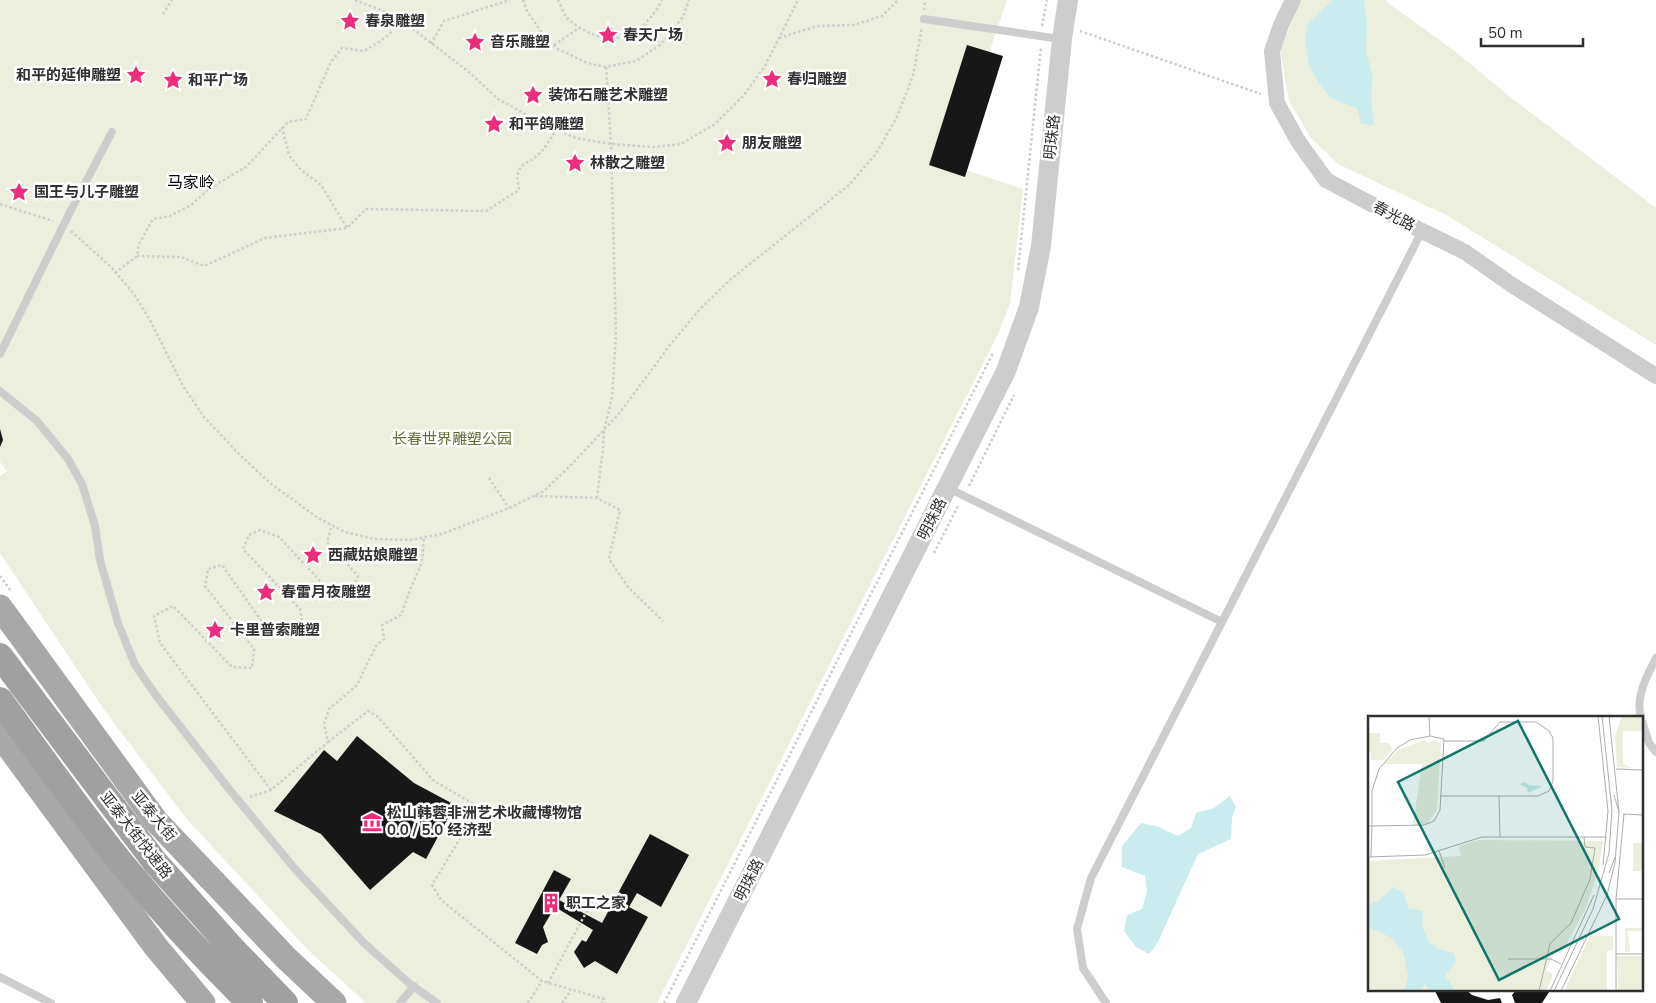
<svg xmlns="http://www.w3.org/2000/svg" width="1656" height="1003" viewBox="0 0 1656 1003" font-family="'Nunito Sans','Noto Sans SC',sans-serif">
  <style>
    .green { fill: #eceede }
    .water { fill: #caecee }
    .building { fill: #171717 }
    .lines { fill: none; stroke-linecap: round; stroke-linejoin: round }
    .path { stroke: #cdcdcd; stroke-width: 2.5; stroke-dasharray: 2.5 2.5; stroke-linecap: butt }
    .service { stroke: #cdcdcd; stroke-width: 8 }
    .minor { stroke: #cdcdcd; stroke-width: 16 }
    .tertiary { stroke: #cdcdcd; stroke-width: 20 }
    .primary { stroke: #a8a8a8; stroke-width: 25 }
    .trunk { stroke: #a0a0a0; stroke-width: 26 }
    .labels { text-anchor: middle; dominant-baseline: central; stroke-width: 5; stroke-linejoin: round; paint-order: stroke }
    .poi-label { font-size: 15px; font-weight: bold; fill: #303030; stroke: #fff; text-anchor: start }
    .street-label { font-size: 15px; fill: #303030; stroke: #fff }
    .park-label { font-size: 15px; fill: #646e3b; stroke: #fff }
    .neighbourhood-label { font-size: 16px; fill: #000; stroke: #fff }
    .inset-road { fill: none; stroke: #acacac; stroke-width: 1 }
    .view { fill: #0f766e; fill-opacity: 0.15; stroke: #0f766e; stroke-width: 2.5 }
    .inset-edge { fill: none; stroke: #303030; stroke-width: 2.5 }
  </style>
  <rect width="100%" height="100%" fill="#fff"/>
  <path class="green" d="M0,0H1007L951,165L1023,189L1010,304L997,336L657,1003H366L308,950L185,817L102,707L0,553V476L7,471L0,462Z
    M1302,0H1386L1388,3L1456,52L1509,96L1656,208V345L1448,216L1338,164L1311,138L1289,101L1280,49Z"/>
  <path class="water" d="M1333,0H1364L1367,23L1366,51L1373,77L1371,96L1374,125L1361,124L1357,108L1330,98L1318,82L1309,65L1305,41L1308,23Z
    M1230,796L1236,807L1232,818L1231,839L1198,854L1157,944L1149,954L1136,947L1124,931L1127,915L1142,909L1147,891L1145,876L1122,867V846L1141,823L1159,827L1178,836L1191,828L1196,813L1214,808Z"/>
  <path class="building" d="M967,45L1003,56L965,177L929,165Z
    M0,429L3,440L0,447Z
    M357,736L414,783L455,805L426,859L413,852L370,890L321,834L274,811L324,750L337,761Z
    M650,834L689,855L661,907L637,893L629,907L648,917L617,974L595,961L584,968L574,952L582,940L586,942L593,930L555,907L543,927L548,942L542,945L537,954L515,943L554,870L571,879L559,900L602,923Z
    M1434,989H1465L1472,995L1488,1000L1500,998L1502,1003H1441Z
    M1517,989H1551L1542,1003H1515L1512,995Z"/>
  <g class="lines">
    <path class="path" d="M355,0L396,16L469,72L498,99L543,124L576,138L611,144L653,147L681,144L715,124L744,95L765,66L798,0
      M523,0L527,11L544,36L558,49L587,63L606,67L636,61L660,45L683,17L689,0
      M558,0C561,5 563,13 567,18C572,23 579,28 586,31C619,49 646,31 662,0
      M924,10L925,0
      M163,14L172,0
      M644,25L660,45
      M1042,26L1047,0
      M1080,31L1261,94
      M779,38L817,26L854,25L882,16L898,0
      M431,44L444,21L510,0
      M554,45L579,28
      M282,127L289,155L299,168L321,185L347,228
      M0,204L53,221
      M71,231L111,267L134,294L150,320L183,386L204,417L238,453L270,483L318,518L345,532L375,539L410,540L442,534L509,508L544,491L571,465L618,415L670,345L700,309L731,279L849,185L875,155L896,119L913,76L922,27
      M137,256L181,257L204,266L265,238L347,228L366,209L486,211L519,190L517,176L521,166C541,155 544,150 556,130
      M1018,270L1041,47
      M115,273L137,256L139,244L153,219L170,216L191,205L210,188L246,167L288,122L306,119L323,80L331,62L342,48L364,51L379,42L390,34L396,16
      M489,478L509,508
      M969,486L1014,395
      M535,496L597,498L620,510L609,559L628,587L663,621
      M597,498L603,448L604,430L612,398L616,333L611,144L606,67
      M934,553L959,504
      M0,576L11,591
      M328,742L368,711L377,716L434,781L479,807L432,885L441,900L542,981L604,999L602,1003
      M271,790L160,643L154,616L173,606L232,667L252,668L254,649L205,586L208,569L222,565L270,633H292L302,620L300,609L243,549L249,535L260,530L279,537L335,597L343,600L351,593L358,576L327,542L332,525
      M250,797L271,790L328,742L324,724L329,709L357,685L376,646L384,639L382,625L401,615L410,590L422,562L424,537
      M548,983L595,896
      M528,1003L542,981
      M562,1003L571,990
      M664,1003L993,353"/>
    <path class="service" d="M924,19L1060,39
      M0,354L71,210L112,132
      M0,391L37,421L68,459L82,484L95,526L100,560L118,623L135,665L155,694L229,789L295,869L364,943L410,984L437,1003
      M948,488L1222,622
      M1641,717C1635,698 1647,675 1656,658
      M1642,721L1649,743L1656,752
      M0,977L51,1003
      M400,1003L414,986
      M1106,1003L1083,968L1077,929L1091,878L1422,231"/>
    <path class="minor" d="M1293,0L1281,25L1272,51L1277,103L1298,141L1326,180L1422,231L1465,252L1512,285L1656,376"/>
    <path class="tertiary" d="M686,1003L1006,371L1029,307L1041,246L1062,39L1068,0"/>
    <path class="primary" d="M0,607L156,821L286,958L334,1003
      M0,735L156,947L203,1003"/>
    <path class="trunk" d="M0,656L155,862L230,946L285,1003
      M0,700C40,755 80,812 123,865C163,913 205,959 250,1003"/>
  </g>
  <defs>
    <symbol id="sight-bare" viewBox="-9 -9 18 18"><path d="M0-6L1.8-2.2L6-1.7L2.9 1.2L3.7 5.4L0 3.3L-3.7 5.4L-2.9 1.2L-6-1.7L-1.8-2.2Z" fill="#ec2d7b" stroke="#fff" stroke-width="2.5" paint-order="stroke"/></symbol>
    <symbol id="museum-bare" viewBox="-9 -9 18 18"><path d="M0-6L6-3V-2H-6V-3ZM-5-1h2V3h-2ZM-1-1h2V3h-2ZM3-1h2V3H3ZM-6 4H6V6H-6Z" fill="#ec2d7b" stroke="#fff" stroke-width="2.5" paint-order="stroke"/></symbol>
    <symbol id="building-bare" viewBox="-9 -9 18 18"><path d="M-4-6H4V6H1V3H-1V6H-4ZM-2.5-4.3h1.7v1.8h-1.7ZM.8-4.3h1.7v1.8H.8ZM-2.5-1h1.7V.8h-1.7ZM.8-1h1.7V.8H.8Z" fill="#ec2d7b" stroke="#fff" stroke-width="2.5" paint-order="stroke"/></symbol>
  </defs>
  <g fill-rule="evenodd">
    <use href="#sight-bare" x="336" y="7" width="28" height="28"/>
    <use href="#sight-bare" x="594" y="21" width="28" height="28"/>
    <use href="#sight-bare" x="461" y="28" width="28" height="28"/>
    <use href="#sight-bare" x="122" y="61" width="28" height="28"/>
    <use href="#sight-bare" x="758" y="65" width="28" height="28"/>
    <use href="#sight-bare" x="159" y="66" width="28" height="28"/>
    <use href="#sight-bare" x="519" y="81" width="28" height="28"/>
    <use href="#sight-bare" x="480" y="110" width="28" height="28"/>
    <use href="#sight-bare" x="713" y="129" width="28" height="28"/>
    <use href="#sight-bare" x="561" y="149" width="28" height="28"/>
    <use href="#sight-bare" x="5" y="178" width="28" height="28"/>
    <use href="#sight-bare" x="299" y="541" width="28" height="28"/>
    <use href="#sight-bare" x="252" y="578" width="28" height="28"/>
    <use href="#sight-bare" x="201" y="616" width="28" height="28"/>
    <use href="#museum-bare" x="358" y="808" width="28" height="28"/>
    <use href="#building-bare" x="537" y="889" width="28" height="28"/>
  </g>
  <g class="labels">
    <g class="poi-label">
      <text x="365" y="21">春泉雕塑</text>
      <text x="623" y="35">春天广场</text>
      <text x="490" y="42">音乐雕塑</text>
      <text x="121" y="75" text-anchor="end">和平的延伸雕塑</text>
      <text x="787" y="79">春归雕塑</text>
      <text x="188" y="80">和平广场</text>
      <text x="548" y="95">装饰石雕艺术雕塑</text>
      <text x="509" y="124">和平鸽雕塑</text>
      <text x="742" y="143">朋友雕塑</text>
      <text x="590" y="163">林散之雕塑</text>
      <text x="34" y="192">国王与儿子雕塑</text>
      <text x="328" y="555">西藏姑娘雕塑</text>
      <text x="281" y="592">春雷月夜雕塑</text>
      <text x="230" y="630">卡里普索雕塑</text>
      <text x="387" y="813">松山韩蓉非洲艺术收藏博物馆<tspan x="387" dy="17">0.0 / 5.0 经济型</tspan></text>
      <text x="566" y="903">职工之家</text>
    </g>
    <g class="street-label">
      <text transform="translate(1052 137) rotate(-84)">明珠路</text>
      <text transform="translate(1394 216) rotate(28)">春光路</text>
      <text transform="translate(932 519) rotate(-63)">明珠路</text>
      <text transform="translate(154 816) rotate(50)">亚泰大街</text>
      <text transform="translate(136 835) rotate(52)">亚泰大街快速路</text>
      <text transform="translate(749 880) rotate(-63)">明珠路</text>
    </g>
    <g class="park-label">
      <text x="452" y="439">长春世界雕塑公园</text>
    </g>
    <g class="neighbourhood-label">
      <text x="191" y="183">马家岭</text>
    </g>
  </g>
  <g transform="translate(1368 716)">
    <rect width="275" height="275" fill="#fff"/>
    <path d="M254,0H275V15H255V48L264,52L249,51L247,20ZM0,7L1,17H12V27H21L24,34L15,44H3V36H0ZM57,24L60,27L67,24L73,27L69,94L59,108L45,109L54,48H16L30,34ZM111,124L235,125L230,155L218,192L193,238L187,235L178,254L185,258L178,275H0V145L93,140L91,130ZM265,127H275V155H265ZM257,212H275V215H260L262,236H257ZM222,220H245V234L239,235V275H196ZM249,240H275V275H250Z" fill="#eceede"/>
    <path d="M157,66L160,69L175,70L160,77L159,72L152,68ZM26,171L36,177L40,192L55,195L54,210L61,226L73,234L86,237L88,246L77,259L87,275H62L57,268L50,275H37L40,259L36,238L24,222L0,211V189L10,185Z" fill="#caecee"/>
    <path class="inset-road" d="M61,0L62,20M230,0L240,95L235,149M248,53L275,54M246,79L251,96M72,80H170L181,75L185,65V22L181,15L168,6H132L116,25H76M131,80L132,121M255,98L275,99M0,110H4L56,109L66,105L72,94L76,23L62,20L42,24L29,32L11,53L4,75V110L3,141M71,135L77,152M0,141L57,139L114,121H239M241,157L248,139M248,183H275M248,238H275M140,243H183L193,248M171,275L182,228L203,207L222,163L227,132L217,131L216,121M182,275L226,179M186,275L225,193L241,137L244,94L234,0M193,275L239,179L247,147L251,96L241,0M248,275V183L256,98"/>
    <path class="view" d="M150,5L251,203L131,264L30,66Z"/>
    <rect width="275" height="275" class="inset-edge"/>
  </g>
  <path d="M1481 38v8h102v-8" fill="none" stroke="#303030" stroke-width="2.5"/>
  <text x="1488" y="38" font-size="15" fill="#303030" stroke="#ffffff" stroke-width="4" paint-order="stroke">50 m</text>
</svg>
